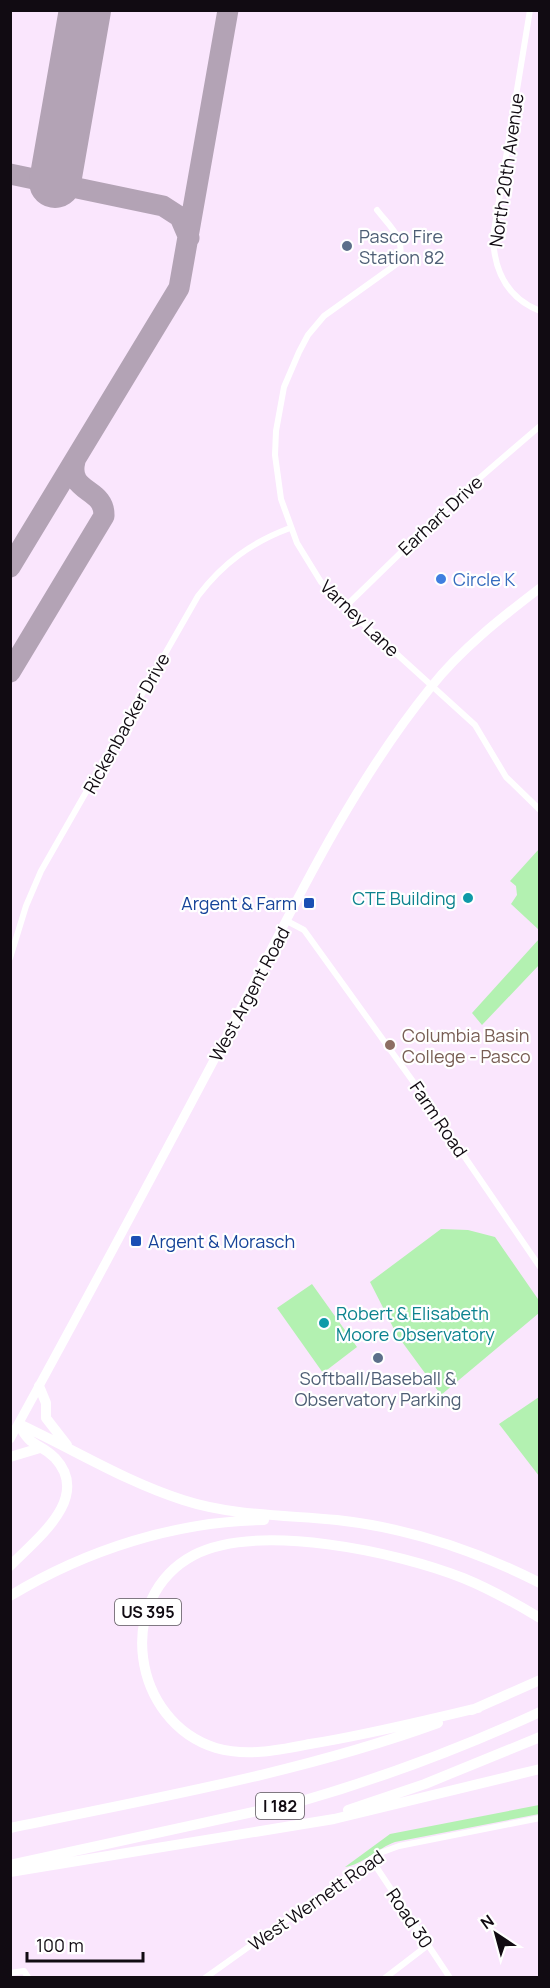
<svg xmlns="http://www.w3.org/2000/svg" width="550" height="1988" viewBox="0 0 550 1988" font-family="Manrope,sans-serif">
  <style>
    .green { fill: #b3f1b1 }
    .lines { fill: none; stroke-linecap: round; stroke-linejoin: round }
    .taxiway { stroke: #b3a3b5; stroke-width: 21 }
    .runway { stroke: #b3a3b5; stroke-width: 52 }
    .street { stroke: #fff; stroke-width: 6 }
    .secondary { stroke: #fff; stroke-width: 9 }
    .highway { stroke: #fff; stroke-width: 10 }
    .service-dot { fill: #5c6f8a; stroke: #fff; stroke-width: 2 }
    .shop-dot { fill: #3f7fe0; stroke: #fff; stroke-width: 2 }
    .culture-dot { fill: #0f9aa8; stroke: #fff; stroke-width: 2 }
    .transit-dot { fill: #1a4fb4; stroke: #fff; stroke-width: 2 }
    .education-dot { fill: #8d6e63; stroke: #fff; stroke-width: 2 }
    .labels { text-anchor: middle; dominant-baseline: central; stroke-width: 4.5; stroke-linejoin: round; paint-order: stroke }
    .shield { fill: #fff; stroke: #585459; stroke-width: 1.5 }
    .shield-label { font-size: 16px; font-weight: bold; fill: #110b12 }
    .street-label { font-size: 18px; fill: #110b12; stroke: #fff }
    .service-label { font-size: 18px; fill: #4e5e75; stroke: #fff; text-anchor: start }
    .shop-label { font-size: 18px; fill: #366cbe; stroke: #fff; text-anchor: start }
    .culture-label { font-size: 18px; fill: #0d838f; stroke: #fff; text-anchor: end }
    .transit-label { font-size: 18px; fill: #164399; stroke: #fff; text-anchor: end }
    .education-label { font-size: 18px; fill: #785e54; stroke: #fff; text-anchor: start }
  </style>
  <rect width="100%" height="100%" fill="#fae6fd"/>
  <path class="green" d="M539,849V930L511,904L517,895L516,886L510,881Z
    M539,939V965L482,1025L472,1013Z
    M441,1229L468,1230L495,1237L540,1302L539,1313L441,1395L397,1335L370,1282Z
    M312,1284L357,1347L323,1373L277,1308Z
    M539,1397V1476L499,1424Z
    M539,1805V1814L395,1842C378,1848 362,1865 345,1867L390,1834Z"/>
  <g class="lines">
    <path class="taxiway" d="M10,174L163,206L180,217L189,238
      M10,567L179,288L228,10
      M10,672L104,516C105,487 67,494 75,461"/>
    <path class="runway" d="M55,182L85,10"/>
    <path class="street" d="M530,10L493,237C494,270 507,298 540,311
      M377,210C391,228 407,239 398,263L324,316L308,335L299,352L284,387L276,431L275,455L281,499L297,543L321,582L345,607L475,725L506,777L540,810
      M345,607L461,494L540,426
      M287,921L304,930L412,1080L540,1267
      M10,958L26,906L41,871L198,596C223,563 252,542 290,528
      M371,1859L450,1978
      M10,1973L24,1971L28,1977
      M205,1978L380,1853L399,1846L540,1818
      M385,1978L428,1945"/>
    <path class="secondary" d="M10,1439C82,1308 152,1177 222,1045C285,925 345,793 431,687C461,649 502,617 540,588"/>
    <path class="highway" d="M39,1386L46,1403V1418L67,1445
      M19,1424C73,1449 126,1482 183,1500C232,1516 286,1515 337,1520C409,1528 475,1550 540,1583
      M10,1457L40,1448
      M10,1566C36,1539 92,1498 55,1458C39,1442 30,1448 19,1424
      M10,1596C86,1550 176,1521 264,1520
      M478,1708C422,1721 367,1735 310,1744C279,1750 247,1757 216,1748C132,1722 113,1598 194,1555C258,1522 398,1552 463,1578C490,1589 515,1603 540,1618
      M472,1710L540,1680
      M348,1810L425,1784L540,1737
      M10,1828C154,1798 300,1773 438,1723
      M10,1865L295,1803C379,1779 460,1749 540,1712
      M10,1872L334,1819L540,1769"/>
  </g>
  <g class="service-dot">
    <circle cx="347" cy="246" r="6"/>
    <circle cx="378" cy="1358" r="6"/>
  </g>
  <circle class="shop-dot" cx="441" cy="579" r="6"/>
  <g class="culture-dot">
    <circle cx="468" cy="898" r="6"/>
    <circle cx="324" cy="1323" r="6"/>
  </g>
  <g class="transit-dot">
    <rect x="303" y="897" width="12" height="12" rx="3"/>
    <rect x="130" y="1235" width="12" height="12" rx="3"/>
  </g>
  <circle class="education-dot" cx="390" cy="1045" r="6"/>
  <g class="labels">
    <g class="shield">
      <rect x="115" y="1599" width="66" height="26" rx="4.5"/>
      <rect x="256" y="1793" width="48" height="26" rx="4.5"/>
    </g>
    <g class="shield-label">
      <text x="148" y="1612">US 395</text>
      <text x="280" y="1806">I 182</text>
    </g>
    <g class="street-label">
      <text transform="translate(506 170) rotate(-82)">North 20th Avenue</text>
      <text transform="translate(440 515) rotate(-43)">Earhart Drive</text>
      <text transform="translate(360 618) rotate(44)">Varney Lane</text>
      <text transform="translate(126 723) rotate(-61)">Rickenbacker Drive</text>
      <text transform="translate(249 994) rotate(-62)">West Argent Road</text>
      <text transform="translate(439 1119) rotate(56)">Farm Road</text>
      <text transform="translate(316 1900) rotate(-35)">West Wernett Road</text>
      <text transform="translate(410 1918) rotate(56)">Road 30</text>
    </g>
    <g class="service-label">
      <text x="359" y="236">Pasco Fire<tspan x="359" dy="21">Station 82</tspan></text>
      <text x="378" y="1378" text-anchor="middle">Softball/Baseball &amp;<tspan x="378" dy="21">Observatory Parking</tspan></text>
    </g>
    <g class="shop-label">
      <text x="453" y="579">Circle K</text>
    </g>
    <g class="culture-label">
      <text x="456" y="898">CTE Building</text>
      <text x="336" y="1313" text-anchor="start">Robert &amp; Elisabeth<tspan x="336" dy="21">Moore Observatory</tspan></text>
    </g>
    <g class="transit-label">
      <text x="297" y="903">Argent &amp; Farm</text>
      <text x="148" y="1241" text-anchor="start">Argent &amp; Morasch</text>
    </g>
    <g class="education-label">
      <text x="402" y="1035">Columbia Basin<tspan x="402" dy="21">College - Pasco</tspan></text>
    </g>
  </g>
  <rect width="550" height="1988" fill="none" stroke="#110b12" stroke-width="24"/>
  <g transform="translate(496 1934) rotate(324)" stroke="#ffffff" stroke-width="4.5" paint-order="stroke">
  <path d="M0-4.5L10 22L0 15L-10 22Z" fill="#110b12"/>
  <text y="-9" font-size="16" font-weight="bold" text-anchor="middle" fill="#110b12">N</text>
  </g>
  <path d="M27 1952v9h116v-9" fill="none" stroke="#110b12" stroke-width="3"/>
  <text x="36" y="1952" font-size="18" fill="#110b12" stroke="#ffffff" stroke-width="4.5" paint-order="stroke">100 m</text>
</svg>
